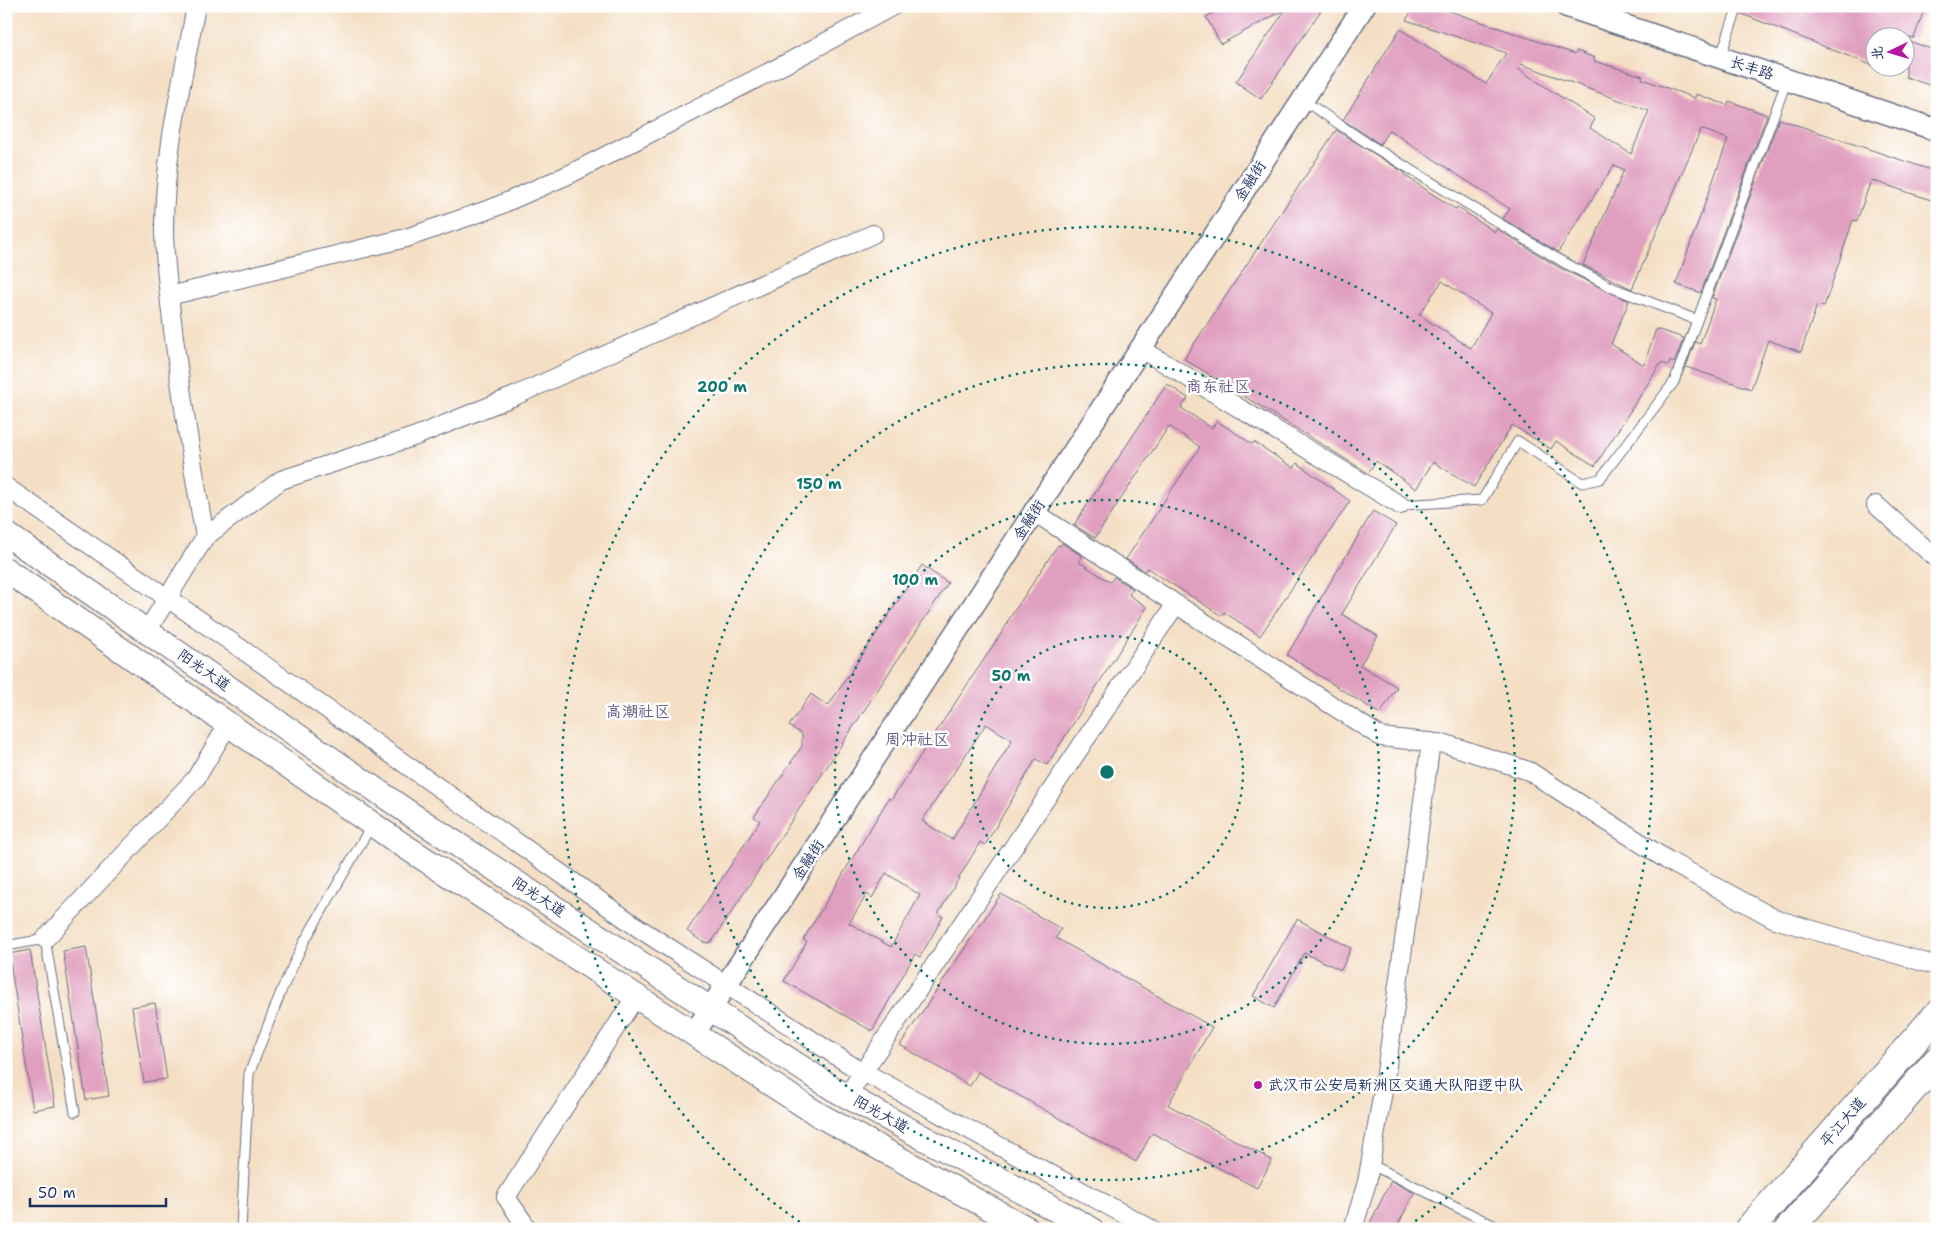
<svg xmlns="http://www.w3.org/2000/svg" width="1943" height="1235" viewBox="0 0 1943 1235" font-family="'Shantell Sans','LXGW WenKai TC',sans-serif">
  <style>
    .building { fill: #e09fbf; fill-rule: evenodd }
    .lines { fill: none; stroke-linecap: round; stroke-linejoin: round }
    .service-casing { stroke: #676d82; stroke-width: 11 }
    .minor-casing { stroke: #676d82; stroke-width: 20 }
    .tertiary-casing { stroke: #676d82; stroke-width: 24 }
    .secondary-casing { stroke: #676d82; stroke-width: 26 }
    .trunk-casing { stroke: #676d82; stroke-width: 30 }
    .service { stroke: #fff; stroke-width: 9 }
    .minor { stroke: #fff; stroke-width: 18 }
    .tertiary { stroke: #fff; stroke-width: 21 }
    .secondary { stroke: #fff; stroke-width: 24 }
    .trunk { stroke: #fff; stroke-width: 28 }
    .ring { fill: none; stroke: #0f766e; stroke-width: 2.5; stroke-dasharray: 2.5 5 }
    .poi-dot { fill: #b5179e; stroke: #fff; stroke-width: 2 }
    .labels { text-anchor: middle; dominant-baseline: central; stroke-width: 5; stroke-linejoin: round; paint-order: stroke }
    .street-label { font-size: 15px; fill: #1b2f5e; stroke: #fff }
    .poi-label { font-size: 15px; fill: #1b2f5e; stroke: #fff; text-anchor: start }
    .neighbourhood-label { font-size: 16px; fill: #605680; stroke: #fff }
    .centre { fill: #0f766e; stroke: #fff; stroke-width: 2.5 }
    .ring-label { font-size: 15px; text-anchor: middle; font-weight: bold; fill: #0f766e; stroke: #fff; stroke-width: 5; stroke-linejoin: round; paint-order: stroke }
  </style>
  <rect width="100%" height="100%" fill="#fff"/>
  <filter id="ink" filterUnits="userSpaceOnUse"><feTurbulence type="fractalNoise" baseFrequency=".02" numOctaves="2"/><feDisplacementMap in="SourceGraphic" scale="10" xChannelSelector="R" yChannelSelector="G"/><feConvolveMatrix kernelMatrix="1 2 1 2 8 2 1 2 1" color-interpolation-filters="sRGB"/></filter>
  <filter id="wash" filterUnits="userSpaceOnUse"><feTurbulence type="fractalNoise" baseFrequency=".0096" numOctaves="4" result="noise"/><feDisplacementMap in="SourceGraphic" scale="20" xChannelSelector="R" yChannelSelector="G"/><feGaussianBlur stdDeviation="1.12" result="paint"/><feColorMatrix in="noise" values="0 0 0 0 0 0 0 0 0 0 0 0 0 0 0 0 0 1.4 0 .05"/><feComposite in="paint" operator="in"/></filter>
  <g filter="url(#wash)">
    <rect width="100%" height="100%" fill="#f4dfc4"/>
    <g id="blocks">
      <path class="building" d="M1226,6H1324L1261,99L1236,82L1286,9L1221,44L1206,17Z
        M1415,6H1435L1575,54L1577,51L1595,58L1594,61L1643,76L1642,79L1695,98L1696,94L1727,105L1729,101L1767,115L1701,293L1676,284L1728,139L1701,129L1632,289L1583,265L1624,170L1614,165L1558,252L1503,219L1510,209L1389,130L1380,144L1343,120L1400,29L1486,84L1506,53L1406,20ZM1521,64L1649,111L1631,154L1590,128L1595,119L1518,69Z
        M1744,6H1913L1924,10L1914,38H1876V67L1742,14Z
        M1906,40L1937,51V88L1906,77Z
        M1779,119L1937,172V202L1871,180L1857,221L1853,220L1824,307L1817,305L1801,352L1768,340L1751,389L1686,367L1695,342L1700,344L1716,299L1712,298Z
        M1336,130L1405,173L1404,175L1455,209L1457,207L1495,232L1497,229L1560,268L1629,301L1611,344L1644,365L1656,329L1684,338L1674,363L1670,361L1669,365L1661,363L1595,466L1556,441L1551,449L1512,425L1474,487L1433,462L1416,489L1376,461L1368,473L1184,359ZM1442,281L1491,313L1471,348L1419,315Z
        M1167,384L1188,398L1181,408L1212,428L1217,421L1252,444L1254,442L1294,468L1297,463L1350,501L1260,636L1224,612L1222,616L1147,568L1145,571L1126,559L1200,447L1169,426L1095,538L1074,525Z
        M1373,511L1396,525L1342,614L1378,636L1360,665L1397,687L1380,714L1287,655Z
        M1062,543L1082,556L1079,562L1110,582L1114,577L1133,589L1129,595L1147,607L1047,765L1036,759L985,845L980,842L938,914L943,917L920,957L915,954L872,1031L784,981L807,942L803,940L889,798L891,800L1008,623L1007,622L1058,545L1060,546ZM986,724L1012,740L952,840L922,821ZM886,873L920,895L891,947L849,923L867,894L872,898Z
        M922,565L948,583L713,940L709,943L703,942L687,931L760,821L754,817L802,746V734L789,726L811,694L828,706Z
        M1001,894L1061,929L1056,938L1212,1027L1168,1105L1272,1160L1257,1188L1152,1133L1136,1162L978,1072L970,1086L900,1045Z
        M1297,919L1351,948L1341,970L1304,953L1274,1008L1253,996Z
        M86,947L109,1096L86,1100L63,951Z
        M30,950L55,1106L33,1110L9,954Z
        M155,1003L167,1079L144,1082L132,1007Z
        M1391,1181L1414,1193L1396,1229H1367Z"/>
    </g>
  </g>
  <g filter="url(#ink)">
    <use href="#blocks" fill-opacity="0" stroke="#676d82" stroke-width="1"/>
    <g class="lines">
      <defs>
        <path id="service" d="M1720,58L1738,6
          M1303,100L1367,143L1563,262L1613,288L1697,320
          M1400,505L1482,500L1518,441L1582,483L1600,479L1674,382L1787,80
          M6,946L45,939L75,1112
          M1370,1164L1501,1229
          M241,1229L249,1074L282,989L304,942L371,826"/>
        <path id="minor" d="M196,6C183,79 164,154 164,228C164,265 170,301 174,338C183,405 193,470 205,537
          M169,296L406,238L493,208L570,174L787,63L893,6
          M1141,349L1400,505
          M6,487L240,648L640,929L849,1064L1151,1229
          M1876,505L1937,559
          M1034,512L1381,737L1446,744L1529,771L1667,860L1775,919L1937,966
          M147,631L205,537L281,480L416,436L517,395L873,234
          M45,939L196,778L229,723
          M847,1096L1176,604
          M528,1229L506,1197L636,996
          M1353,1229L1367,1182L1385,1080L1431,742"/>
        <path id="tertiary" d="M1566,6L1937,130
          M694,1034L1364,6"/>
        <path id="secondary" d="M6,534L412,815L834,1089L1091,1229
          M6,570L395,840L819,1115L1028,1229"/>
        <path id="trunk" d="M1749,1229L1937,1015
          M1789,1229L1937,1061"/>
      </defs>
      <use href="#service" class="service-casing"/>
      <use href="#minor" class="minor-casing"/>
      <use href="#tertiary" class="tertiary-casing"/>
      <use href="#secondary" class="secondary-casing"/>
      <use href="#trunk" class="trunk-casing"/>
      <use href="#service" class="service"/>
      <use href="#minor" class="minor"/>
      <use href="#tertiary" class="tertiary"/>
      <use href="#secondary" class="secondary"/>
      <use href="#trunk" class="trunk"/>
    </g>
  </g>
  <g class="ring">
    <circle cx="1107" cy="772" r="136"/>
    <circle cx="1107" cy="772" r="272"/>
    <circle cx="1107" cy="772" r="408"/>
    <path d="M806 1226A545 545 0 1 1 1408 1226"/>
  </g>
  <circle class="poi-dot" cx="1258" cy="1085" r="5"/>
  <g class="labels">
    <g class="street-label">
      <text transform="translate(1752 68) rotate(18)">长丰路</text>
      <text transform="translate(1250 181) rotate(-57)">金融街</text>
      <text transform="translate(1029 520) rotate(-57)">金融街</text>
      <text transform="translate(204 670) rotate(35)">阳光大道</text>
      <text transform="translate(808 860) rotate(-57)">金融街</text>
      <text transform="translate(539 897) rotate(33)">阳光大道</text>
      <text transform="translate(881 1114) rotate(29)">阳光大道</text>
      <text transform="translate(1843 1122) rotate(-49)">平江大道</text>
    </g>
    <g class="poi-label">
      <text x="1268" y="1085">武汉市公安局新洲区交通大队阳逻中队</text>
    </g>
    <g class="neighbourhood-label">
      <text x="1218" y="386">商东社区</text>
      <text x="638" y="711">高潮社区</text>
      <text x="917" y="739">周冲社区</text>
    </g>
  </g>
  <circle cx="1107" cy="772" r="8" class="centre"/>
  <g class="ring-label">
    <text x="722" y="392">200 m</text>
    <text x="819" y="489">150 m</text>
    <text x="915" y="585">100 m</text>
    <text x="1011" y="681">50 m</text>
  </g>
  <rect width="1943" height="1235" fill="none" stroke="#fff" stroke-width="25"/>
  <g transform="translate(1890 52) rotate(265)"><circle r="24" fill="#ffffff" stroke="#a4acbf"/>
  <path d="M0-4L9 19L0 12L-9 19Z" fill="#b5179e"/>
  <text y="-8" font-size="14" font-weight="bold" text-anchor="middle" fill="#1b2f5e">北</text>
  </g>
  <path d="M30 1198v8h136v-8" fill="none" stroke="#1b2f5e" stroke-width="2.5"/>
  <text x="38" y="1198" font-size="15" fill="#1b2f5e" stroke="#ffffff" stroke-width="4" paint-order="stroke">50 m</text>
</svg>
